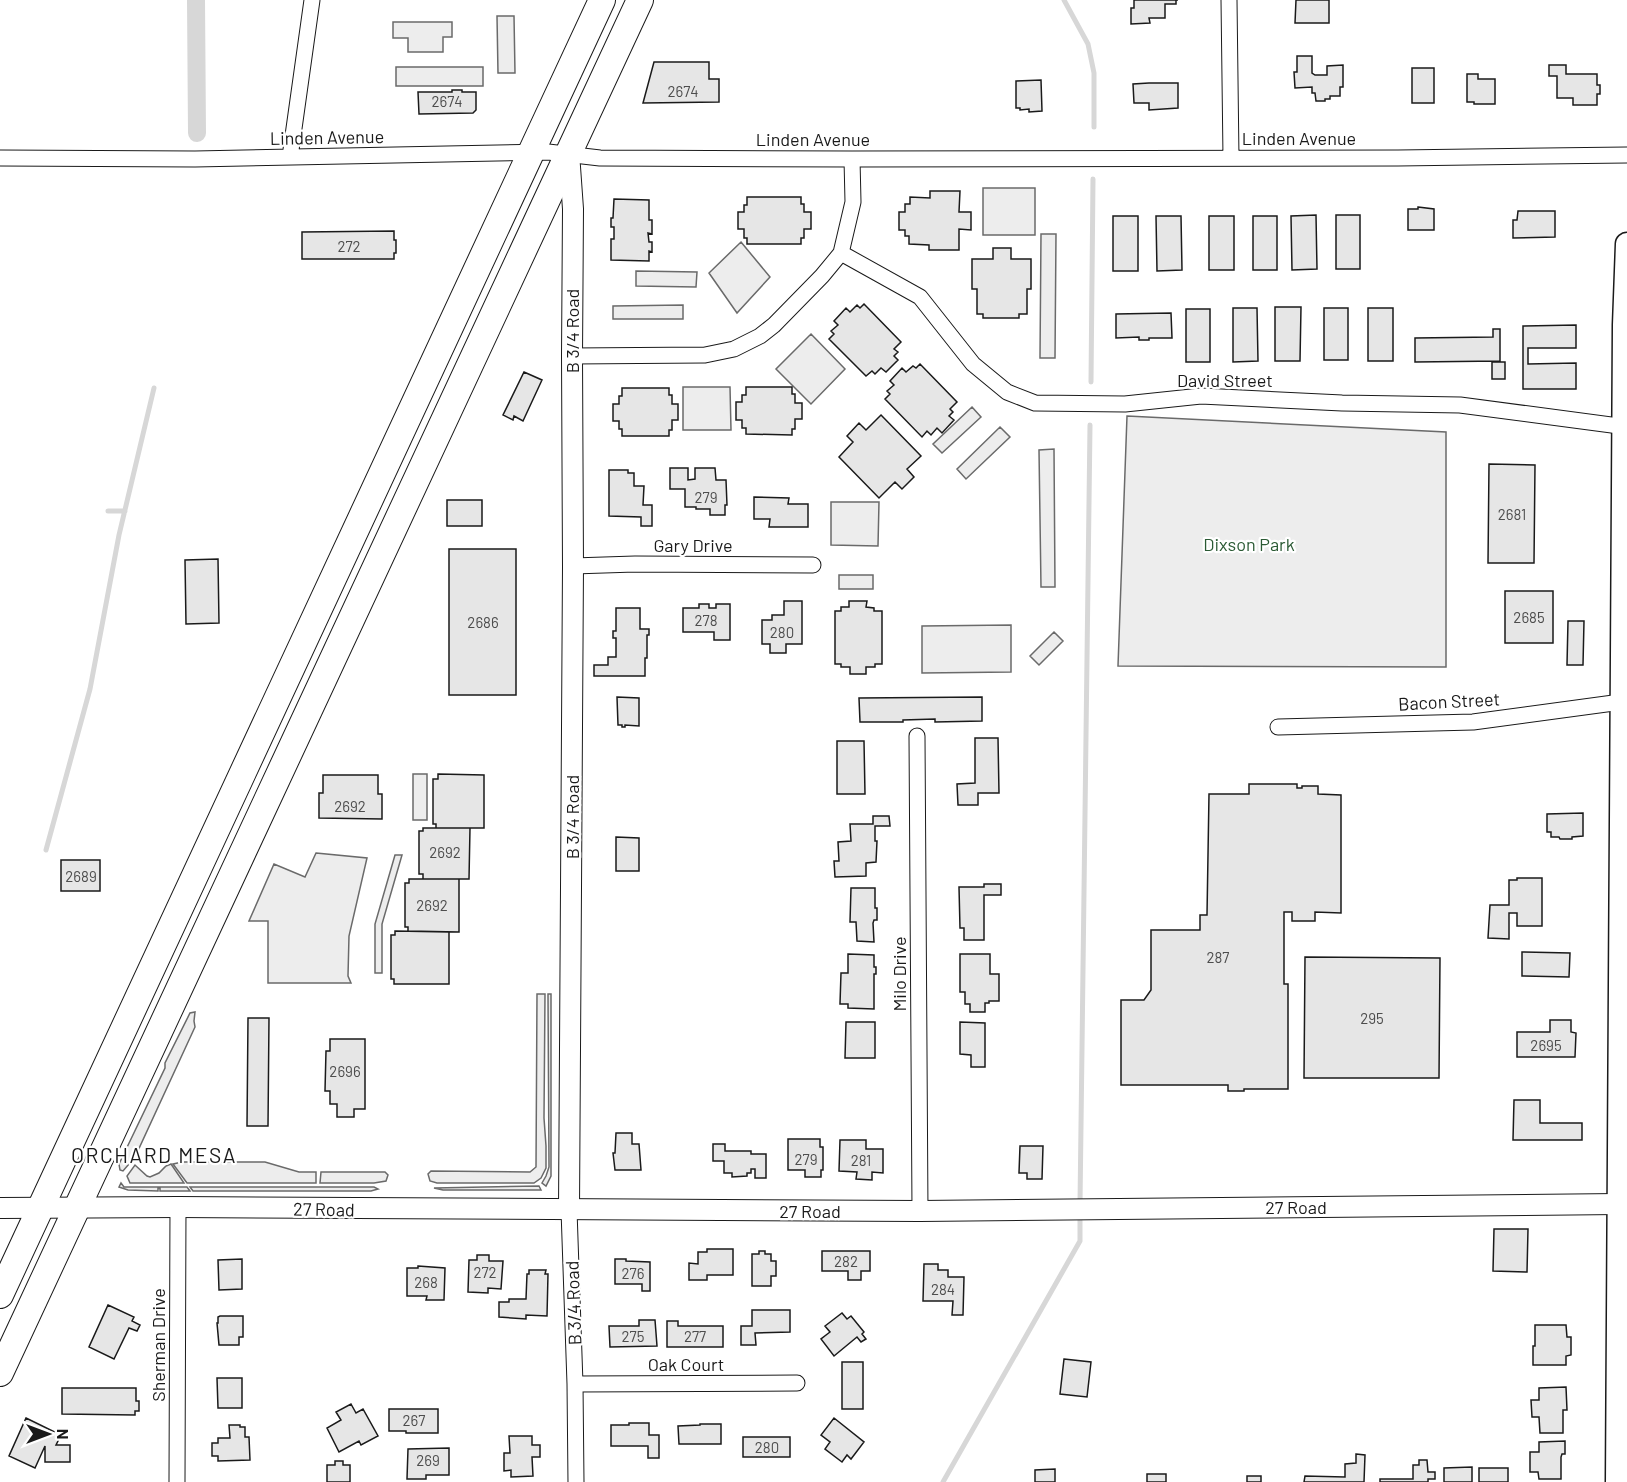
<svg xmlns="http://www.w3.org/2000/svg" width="1627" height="1482" viewBox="0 0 1627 1482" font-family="Barlow,sans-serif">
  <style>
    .built { fill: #ededed; stroke: #6a6a6a; stroke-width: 1.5 }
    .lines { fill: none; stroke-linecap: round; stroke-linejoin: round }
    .stream { stroke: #d7d7d7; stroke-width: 5 }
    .canal { stroke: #d7d7d7; stroke-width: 18 }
    .building { fill: #e6e6e6; stroke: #1a1a1a; stroke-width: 1.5 }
    .minor-casing { stroke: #1a1a1a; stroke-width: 17 }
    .tertiary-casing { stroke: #1a1a1a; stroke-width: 22 }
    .secondary-casing { stroke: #1a1a1a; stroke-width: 25 }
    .trunk-casing { stroke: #1a1a1a; stroke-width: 28 }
    .minor { stroke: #fff; stroke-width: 15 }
    .tertiary { stroke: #fff; stroke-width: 20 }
    .secondary { stroke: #fff; stroke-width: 22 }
    .trunk { stroke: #fff; stroke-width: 26 }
    .labels { text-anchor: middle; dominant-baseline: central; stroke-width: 4.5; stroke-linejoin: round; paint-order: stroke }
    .number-label { font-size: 15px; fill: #4d4d4d }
    .street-label { font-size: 18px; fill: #1a1a1a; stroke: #fff }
    .park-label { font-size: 18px; fill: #2b5a34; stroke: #fff }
    .quarter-label { font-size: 21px; letter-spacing: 1.5px; fill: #1a1a1a; stroke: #fff }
  </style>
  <rect width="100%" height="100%" fill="#fff"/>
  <path class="built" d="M497,16H514L515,73H498Z
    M393,22H452V37H443V52H408V38H393Z
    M396,67H483V86H396Z
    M983,188H1035V235H983Z
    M1041,234H1056L1055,358H1040Z
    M741,242L770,277L737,313L709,273Z
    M636,271L697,272L696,287L636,286Z
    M683,305V319H613V306Z
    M811,334L845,369L811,404L776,369Z
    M683,387H730L731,430H683Z
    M972,407L981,417L942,453L933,444Z
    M1127,416L1446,432V667L1118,666Z
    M1000,427L1010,437L966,479L957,469Z
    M1054,449L1055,587H1041L1039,450Z
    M831,502H879L878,546L831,545Z
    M839,575H873V589H839Z
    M1011,625V672L922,673V626Z
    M1054,632L1063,641L1039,665L1030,656Z
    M413,774H427V820H413Z
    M316,853L367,858L349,936L348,976L351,983H268V921H249L274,864L305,877Z
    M395,855H402L382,924V973H375V924Z
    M537,994H545L544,1118L546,1146V1168L541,1178L534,1183H437L430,1181L428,1174L431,1171L530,1172L536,1167Z
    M548,994H551V1176L546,1186L542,1183L546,1176L549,1167Z
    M195,1012L194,1021L195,1027L135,1157L123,1171L120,1170L119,1164L165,1068V1063L190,1013Z
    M182,1162H265L299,1172H316V1183H187L173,1164Z
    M171,1164L184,1183H130L127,1176L135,1165L147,1176L150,1177L159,1173L166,1166Z
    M321,1172H385L388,1175L386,1181L374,1183H320Z
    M121,1183L124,1187H187L190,1191H160V1188H158V1191L128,1190L119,1187Z
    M539,1186L541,1190H443L434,1188Z
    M190,1187H374L378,1189L371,1191H193Z"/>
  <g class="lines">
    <path class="stream" d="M1064,0L1088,44L1094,73V127
      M1091,382L1093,179
      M108,511H125
      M46,850L90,689L119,535L154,388
      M1080,1204L1090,425
      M943,1482L1080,1241V1214"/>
    <path class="canal" d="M196,0L197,133"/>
  </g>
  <path class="building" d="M1134,0H1178H1176V4H1165V18H1149L1150,23L1131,24V8H1134Z
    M1296,0H1329V23H1295Z
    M1297,56H1312V73L1315,75H1327V66L1343,65V87H1340V96H1330V99H1325V101H1316L1315,93H1312V87L1295,88L1294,72H1297Z
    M654,62H709V79H719V102L643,103Z
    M1549,65H1566V74H1597V85H1600V94H1597V105H1573V98H1557V76H1549Z
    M1412,68H1434V103H1412Z
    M1467,74H1478V79H1495V104H1474V102H1467Z
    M1041,80L1042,111L1029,112V109L1020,110V108H1016V81Z
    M1149,83H1178V108L1149,110V103H1134L1133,84Z
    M452,90H462V92H476V110L473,113L419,114L418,92H452Z
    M930,191H960L959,212H971V230L959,229V250H929V245L909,244V236H905V230H899V212H905V204H910V197L930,198Z
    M747,197H801V204H804V212H811V229H804V238H801V244H747V238H744V229H738V212H744V205H747Z
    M614,199L649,200V220H652V234L648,233L649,242H652V252L649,251V261L611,260V239H614V227H611V218H613Z
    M1418,207L1434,209V230H1408V209H1418Z
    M1518,211H1555V237L1513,238V220H1517Z
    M1316,215L1317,269L1292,270L1291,216Z
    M1336,215H1360V269H1336Z
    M1113,216H1138V271H1113Z
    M1156,216H1181L1182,270L1157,271Z
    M1209,216H1234V270H1209Z
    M1253,216H1277V270H1253Z
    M394,231V240H396V253H394V259H302V232Z
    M993,248H1011V259H1031V289H1027V314H1019V318H983V314H977V289H972V259H993Z
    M864,304L901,342L894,349L898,352L894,356L898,360L886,372L881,368L875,374L872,371L866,376L829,339L834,334L831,331L838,325L834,321L846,308L850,312L857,305L860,308Z
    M1275,307H1301L1300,361H1275Z
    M1233,308H1257L1258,361L1233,362Z
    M1324,308H1348V360H1324Z
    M1368,308H1393V361H1368Z
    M1186,309H1210V362H1186Z
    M1171,313L1172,338H1149V340H1139V337L1116,338V314Z
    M1576,325V348H1528V364L1576,363V389H1523V326Z
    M1493,329H1500V361L1415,362V338L1493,337Z
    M1492,362H1505V379H1492Z
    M920,364L957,402L950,409L953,412L949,416L954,420L942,433L937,428L931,435L927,431L922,437L885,399L890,394L887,391L894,385L890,381L902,368L906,372L913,366L916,368Z
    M524,372L542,380L523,421L514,416L513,420L503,415Z
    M746,387H792V394H795V403H802V419H795V429H792V435L746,434V428H742V420H736V402H742V395H746Z
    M622,388H669V395H672V404H678V420H672V430H669V436H622V429H619V421H613V404H619V396H622Z
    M881,415L921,456L907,469L914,477L902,489L895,482L879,498L839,457L853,442L847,436L859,423L866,430Z
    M1489,464L1535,465L1534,563H1488Z
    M670,468H688V480L695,479V468H715L716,480H726L727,505H725V515H710V509H696V507H685V489H670Z
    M609,470H628V473H634V486H644L643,505H652V526H641V517L609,516Z
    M754,497L789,498L788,504H808V527H769L770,519H754Z
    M447,500H482V526H447Z
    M449,549H516V695H449Z
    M218,559L219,623L186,624L185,560Z
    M1505,591H1553V643H1505Z
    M784,601H802V644H786V653H770V644H762V620H772V615H784Z
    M849,601H867L866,607L874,608V611H882V664H875V667H866V674H850V667H841V664H835V611H841V607H849Z
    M699,604H709V608H716V604H730V640H714V632H683V608H699Z
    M616,608H640V629H649V635H647V658H645V676H594V665H608V657H616V638H613V631H616Z
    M1568,621H1584L1583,665H1567Z
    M617,697L639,698V726L625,725V727H622V725H618Z
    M982,697V721L935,722V719L903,720V722H860L859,698Z
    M975,738H998L999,793H978V805H958L957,784L975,783Z
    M837,741H864L865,794H837Z
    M438,774L484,775V828H436V824H433V779H438Z
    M323,775H378V794H382V819L319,818V793H323Z
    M1249,784H1297V788H1302V786H1318V794L1341,795V913L1315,912V921H1292V912H1284V984H1288V1089H1244V1091H1228V1085H1121V1000H1144L1151,990V930H1200V915H1207L1209,794H1249Z
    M1583,813V836L1572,837V839H1560L1559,837H1551V832H1547V814Z
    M873,816H889L890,826H875V841H877L876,862L866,863V876L835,877L834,861H839L838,842L851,841L850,824H873Z
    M423,828H470L469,879H423V874H419V831H423Z
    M616,837L639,838V871H616Z
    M61,860H100V891H61Z
    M1517,878H1542V926H1517V913H1509V939L1488,938L1490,905H1509V880H1517Z
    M409,879H459V932L408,931V927H405V883H409Z
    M984,884H1001V895H984V940H964V928H960L959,887H984Z
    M851,888H875V908H877V920H874L873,923L874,942L857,941L856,922H850Z
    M395,931L449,932V984H394V979H391V935H395Z
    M1522,952L1570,953L1569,977L1522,976Z
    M848,954L874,955V967H876V974H874V1009L848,1008V1004H840L841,973H848Z
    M960,954H990V974H999V1001H989V1003H985V1012H970V1004H965V992H960Z
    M1305,957L1440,958L1439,1078H1304Z
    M248,1018H269L268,1126H247Z
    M1550,1020H1571V1032L1576,1033L1575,1057H1517V1032H1550Z
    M846,1022H875V1058H845Z
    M960,1022L985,1023V1067H971V1055L960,1054Z
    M330,1039H365V1109H354V1117H337V1104H330V1091H325L326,1051H330Z
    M1514,1100H1540V1123H1582V1140H1513Z
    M616,1133H632V1144H639L641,1170H615L613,1153H615Z
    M788,1139H820V1147H823V1170H821V1177H805V1170H788Z
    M840,1140H866V1149H883V1173L872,1172V1180L856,1179L857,1172L839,1171Z
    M713,1144H725V1151H751V1154H766V1178H755V1169H751V1173H747V1176L732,1177V1173H724V1161H713Z
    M1020,1146H1043L1042,1179H1027V1173H1019Z
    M1494,1229H1528L1527,1272L1493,1271Z
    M707,1249H733V1275H707V1280H689V1263L698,1264V1252H707Z
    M759,1251H765V1254H771V1261H776V1276H771V1286H752V1254H759Z
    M822,1251H870V1271H861V1280H848V1271H822Z
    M477,1255H489V1261H503L501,1289L488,1288V1293L468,1292L469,1260H477Z
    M242,1259V1289L219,1290L218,1260Z
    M615,1259H626V1261L650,1262V1291H642V1284H615Z
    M924,1264H938V1270H948V1277H964L963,1315H952L953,1301H923Z
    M418,1266L445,1268L444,1300H426L427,1296H407V1268H418Z
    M529,1270H546L545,1274H548L547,1316L526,1315V1319L499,1317V1302H509V1299H526L527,1274H529Z
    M108,1305L134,1317L132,1321L140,1325L137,1331L129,1328L114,1359L89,1347Z
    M752,1310H790V1332L755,1333L756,1345H741V1326H752Z
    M842,1313L847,1319L851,1316L864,1332L862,1334L866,1339L861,1342L857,1337L834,1356L821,1339L830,1332L825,1326Z
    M220,1316H243V1337H239V1345H219L217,1323H218V1317Z
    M639,1320H655L657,1346L610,1347L609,1326H639Z
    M667,1321H678V1326H723V1347H667Z
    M1535,1325H1566L1567,1337H1571V1355L1566,1356V1365H1533V1346H1535Z
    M1064,1359L1091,1362L1087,1397L1060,1394Z
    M842,1362H863V1409H842Z
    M217,1378H242V1408H218Z
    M1566,1387L1567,1410H1563V1433H1540L1539,1417H1532L1531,1400H1539V1388Z
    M62,1388H136V1401H139V1411H135V1415L62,1414Z
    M351,1404L356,1413L363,1409L378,1436L361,1445L359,1441L339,1452L327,1428L341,1420L336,1412Z
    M389,1409H438V1433H406V1431H389Z
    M26,1418L61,1435L56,1445H70V1462H45V1446L35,1468L9,1456Z
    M834,1418L864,1442L851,1459L847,1455L842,1462L825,1449L830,1442L821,1435Z
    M629,1423H649V1435H659V1458H648V1446H611V1425H629Z
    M700,1424H721V1444H679L678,1426L700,1425Z
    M229,1425H240V1427H245V1437H249L250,1460L218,1461V1456H212V1443H218V1438H230Z
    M509,1436H532V1445H540V1457H532L533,1476L511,1477V1470L504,1471V1453H510Z
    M743,1437H790V1457H743Z
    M1565,1441V1454H1562L1561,1457V1479H1539L1538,1472H1530V1452H1539V1442Z
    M449,1448V1475H426V1479H407L408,1449Z
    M1356,1454L1365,1455L1364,1482H1304L1305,1476L1345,1477V1464L1356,1463Z
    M1419,1460H1427L1428,1472H1435V1479H1428V1482H1380V1479H1413V1465H1419Z
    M335,1461H343V1465H350V1482H327V1465H335Z
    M1472,1467V1482H1444V1468Z
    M1479,1468H1508V1482H1479Z
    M1055,1469V1482H1035V1470Z
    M1147,1474H1166V1482H1147Z
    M1247,1476H1261V1482H1247Z"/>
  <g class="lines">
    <defs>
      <path id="minor" d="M1229,0L1231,158
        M290,157L312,0
        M0,158L195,159L548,152L600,158L852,159L1398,158L1627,155
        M841,253L920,297L973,364L1007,392L1035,403L1125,404L1201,396L1342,403L1460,405L1627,427
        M572,356L705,355L734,349L760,336L774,325L822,276L841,253L853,202L852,159
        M573,566L635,564L813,565
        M1278,727L1473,722L1621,702
        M917,736L920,1211
        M569,1210L575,1384L576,1482
        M575,1384L797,1383
        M177,1482L178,1207"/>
      <path id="tertiary" d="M569,153L573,209L572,356L573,566L569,1210
        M0,1208L178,1207L920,1211L1619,1204"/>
      <path id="secondary" d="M1617,1482L1624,325L1627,244"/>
      <path id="trunk" d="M0,1295L602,0
        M0,1373L640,0"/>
    </defs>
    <use href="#minor" class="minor-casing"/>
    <use href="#tertiary" class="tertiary-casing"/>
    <use href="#secondary" class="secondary-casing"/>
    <use href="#trunk" class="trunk-casing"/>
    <use href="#minor" class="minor"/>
    <use href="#tertiary" class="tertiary"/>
    <use href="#secondary" class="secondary"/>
    <use href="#trunk" class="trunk"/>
  </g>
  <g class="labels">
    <g class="number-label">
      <text x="683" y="91">2674</text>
      <text x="447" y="101">2674</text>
      <text x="349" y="246">272</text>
      <text x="706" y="497">279</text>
      <text x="1512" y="514">2681</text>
      <text x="1529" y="617">2685</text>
      <text x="706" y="620">278</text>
      <text x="483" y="622">2686</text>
      <text x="782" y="632">280</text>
      <text x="350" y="806">2692</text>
      <text x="445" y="852">2692</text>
      <text x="81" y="876">2689</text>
      <text x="432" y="905">2692</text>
      <text x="1218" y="957">287</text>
      <text x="1372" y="1018">295</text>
      <text x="1546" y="1045">2695</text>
      <text x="345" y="1071">2696</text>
      <text x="806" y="1159">279</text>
      <text x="861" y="1160">281</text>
      <text x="846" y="1261">282</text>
      <text x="485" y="1272">272</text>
      <text x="633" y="1273">276</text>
      <text x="426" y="1282">268</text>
      <text x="943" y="1289">284</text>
      <text x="633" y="1336">275</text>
      <text x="695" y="1336">277</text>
      <text x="414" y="1420">267</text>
      <text x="767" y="1447">280</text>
      <text x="428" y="1460">269</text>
    </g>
    <g class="street-label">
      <text transform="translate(327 137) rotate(-1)">Linden Avenue</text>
      <text x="1299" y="138">Linden Avenue</text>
      <text x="813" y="139">Linden Avenue</text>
      <text transform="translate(572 331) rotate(-90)">B 3/4 Road</text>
      <text x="1225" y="380">David Street</text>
      <text x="693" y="545">Gary Drive</text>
      <text transform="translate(1449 701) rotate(-3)">Bacon Street</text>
      <text transform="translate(572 817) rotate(-90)">B 3/4 Road</text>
      <text transform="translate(899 974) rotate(-90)">Milo Drive</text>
      <text x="1296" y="1207">27 Road</text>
      <text transform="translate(324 1209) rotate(1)">27 Road</text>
      <text x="810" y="1211">27 Road</text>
      <text transform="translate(573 1303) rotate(-92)">B 3/4 Road</text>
      <text transform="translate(158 1345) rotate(-90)">Sherman Drive</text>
      <text x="686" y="1364">Oak Court</text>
    </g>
    <g class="park-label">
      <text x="1249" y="544">Dixson Park</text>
    </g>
    <g class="quarter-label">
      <text x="154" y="1154">ORCHARD MESA</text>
    </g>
  </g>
  <g transform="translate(48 1434) rotate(90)" stroke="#ffffff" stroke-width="4.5" paint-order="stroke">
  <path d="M0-4.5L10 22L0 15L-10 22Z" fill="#1a1a1a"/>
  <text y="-9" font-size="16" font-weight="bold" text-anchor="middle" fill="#1a1a1a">N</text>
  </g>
</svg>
